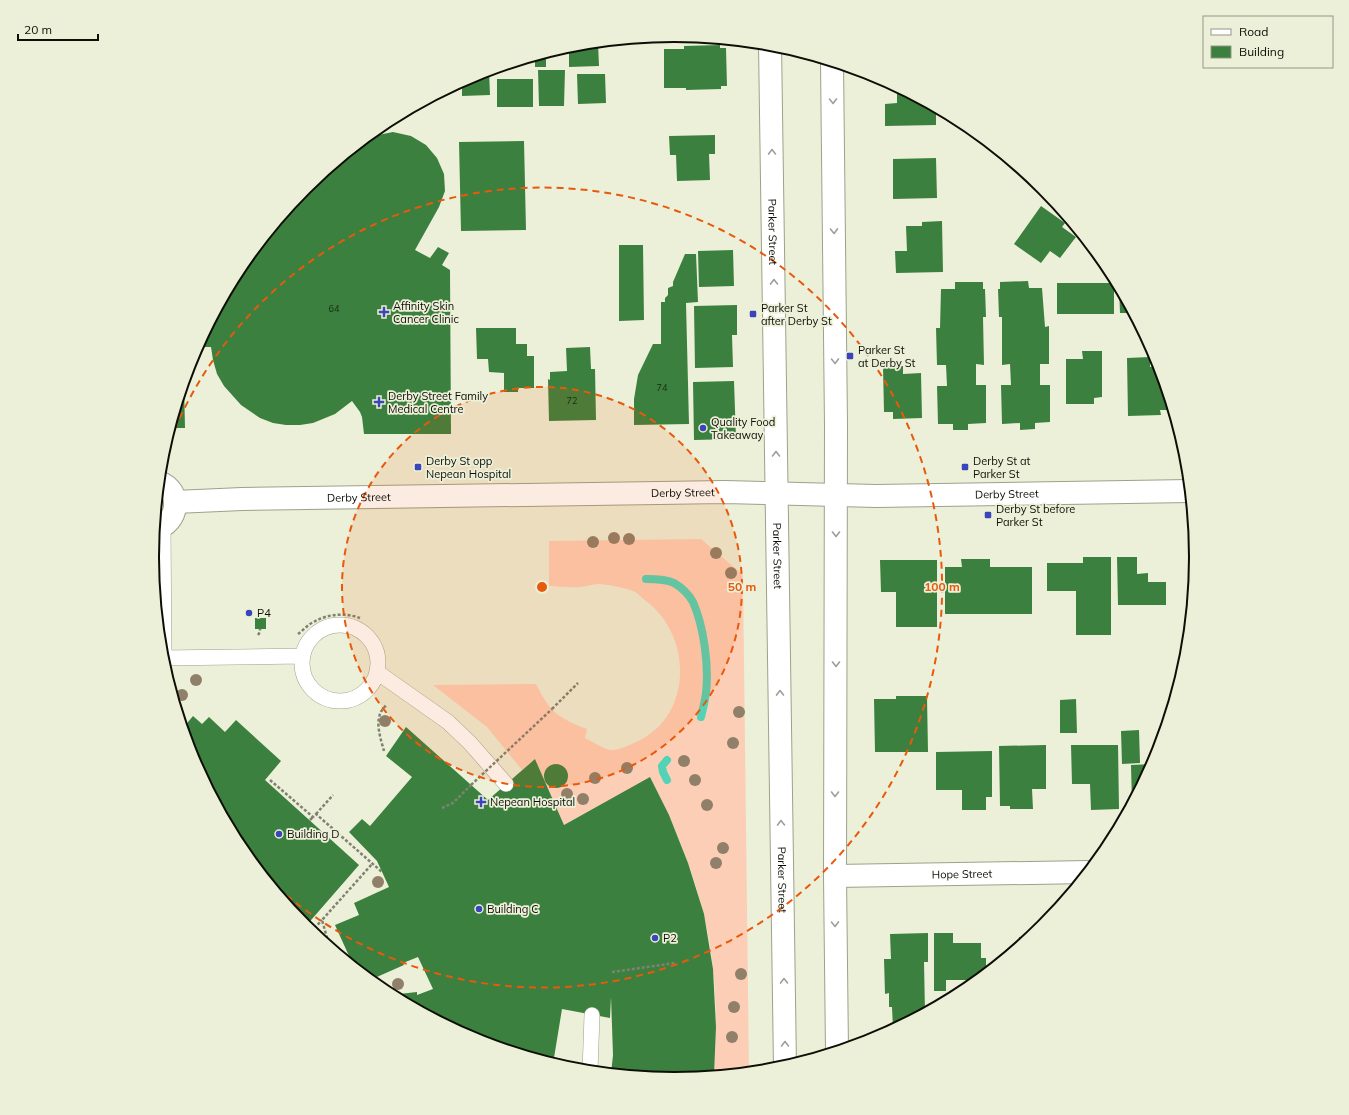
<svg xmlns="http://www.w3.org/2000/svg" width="1349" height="1115" viewBox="0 0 1349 1115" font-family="Mulish,sans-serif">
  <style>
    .grass { fill: #fdceb6 }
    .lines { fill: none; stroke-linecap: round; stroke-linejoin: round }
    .stream { stroke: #52d3b8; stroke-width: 8 }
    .building { fill: #3b803f }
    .service-casing { stroke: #9ea18a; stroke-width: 16 }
    .minor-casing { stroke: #9ea18a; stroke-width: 24 }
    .tertiary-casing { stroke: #9ea18a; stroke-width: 24 }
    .trunk-casing { stroke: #9ea18a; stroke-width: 24 }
    .path { stroke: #7f8171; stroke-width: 2.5; stroke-dasharray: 3 2; stroke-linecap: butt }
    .service { stroke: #fff; stroke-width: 15 }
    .minor { stroke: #fff; stroke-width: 22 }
    .tertiary { stroke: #fff; stroke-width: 22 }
    .trunk { stroke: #fff; stroke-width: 22 }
    .path-bridge { stroke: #7f8171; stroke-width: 2.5; stroke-dasharray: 3 2; stroke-linecap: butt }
    .tree { fill: #907f69 }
    .oneway { stroke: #9e9f9b }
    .ring { fill: none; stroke: #e8590c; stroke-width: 2; stroke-dasharray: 7 5 }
    .poi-dot { fill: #3945b9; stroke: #edf0d8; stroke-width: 1.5 }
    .labels { text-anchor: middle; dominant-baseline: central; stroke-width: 3.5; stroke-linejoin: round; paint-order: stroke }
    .number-label { font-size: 9px; fill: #182a14 }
    .street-label { font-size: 11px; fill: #0d0e06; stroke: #edf0d8 }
    .poi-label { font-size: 11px; fill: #0d0e06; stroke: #edf0d8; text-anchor: start }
    .rim { fill: none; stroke: #0d0e06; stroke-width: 2 }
    .centre { fill: #e8590c; stroke: #edf0d8; stroke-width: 2 }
    .ring-label { font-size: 12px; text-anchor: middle; font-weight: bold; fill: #e8590c; stroke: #edf0d8; stroke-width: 3.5; stroke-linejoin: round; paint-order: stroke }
  </style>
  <rect width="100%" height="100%" fill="#edf0d8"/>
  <path class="grass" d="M701,539L743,575L749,1073L714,1076C716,1041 717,1005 713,970C707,903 681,837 650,778L564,825L535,759L522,770L487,727L433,685L536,684C550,712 558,718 587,729L585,738C591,741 604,749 610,750C618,751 629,745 636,742C693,717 693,636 646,601C642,598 638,593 633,591C626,588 606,584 598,584C592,584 586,587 580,587C570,588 559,586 549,586V541Z"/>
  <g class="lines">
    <path class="stream" d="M646,579C655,579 666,579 674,583C681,587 689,595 693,602C704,627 709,666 706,693C705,701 703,709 701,717
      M667,780L663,772L662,766L667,760"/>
  </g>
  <path class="building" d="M598,43L599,66L569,67V46Z
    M720,45V48H726L727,86H721V89L686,90V88H664V49H684V46Z
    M546,53V67H535V56Z
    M489,70L490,95L462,96V82L475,75Z
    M538,70H565L564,106H539Z
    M577,74H605L606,103L578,104Z
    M497,79H533V107H497Z
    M897,87L936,108V125L885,126V104L897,103Z
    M393,132L411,136L426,145L437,158L444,174L445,191L439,207L415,250L430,258L438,247L449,253L442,265L450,270L451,434H364L362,417L360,412L352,401L335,414L313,423L300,425H286L273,423L260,418L241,405L224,386L217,374L213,360L211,347H204V335L240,267L305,188L365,139L373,136Z
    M715,135V154H709L710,180L677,181L676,155H670L669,136Z
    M524,141L526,230L461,231L459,142Z
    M936,158L937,198L893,199V159Z
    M1050,195L1059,207L1048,199Z
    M1041,206L1065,223L1062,227L1076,237L1060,258L1050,251L1041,263L1014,244Z
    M942,221L943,272L896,273L895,251H907L906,226H922V222Z
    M619,245H643L644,320L619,321Z
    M733,250L734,286L699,287L698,251Z
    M685,254H696L698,302L686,303L689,424L634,425V399L638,375L653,344H661V302H665V298L668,295V288L673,286V282Z
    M1028,281L1029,288H1042L1045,327L1049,326V364H1040V385H1050V422L1035,423V429L1020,430V423L1002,424L1001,385H1011L1010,364L1002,365V317H999L998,289H1000V282Z
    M955,282H983V289H985L986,317H983L984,365L976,364V385H986V423L968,424V430H953V424H938L937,386H947L946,365H937L936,328H940L941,289H955Z
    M1057,283H1114V314H1057Z
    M1119,287L1121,290L1133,313H1120Z
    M737,305V335H732L733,367L695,368L694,306Z
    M476,328H516V344H527V356H534V388H518V392H504V373L489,372L488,359H477Z
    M590,347L591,369H595L596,420L549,421L548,379L550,380V372L567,371L566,348Z
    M1082,351H1102V397L1094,398V404H1066V359H1083Z
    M1150,357V367L1160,366V390L1167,389L1170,400V410H1160L1161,415L1128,416L1127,358Z
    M883,366H903V374L921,373L922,418L893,419V412H884Z
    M734,381L736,439L694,440L693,382Z
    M184,384L185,428H170Z
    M1083,557H1111V635H1076V591H1047V563H1083Z
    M1117,557H1137V574L1148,573V582H1166V605H1118Z
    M961,559H990V567H1032V614H945V567H962Z
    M880,560H937V627H896V592H881Z
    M1195,580L1193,599H1191L1190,581Z
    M255,618H266V629H255Z
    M896,696H927L928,752H875L874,699H896Z
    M1076,699L1077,733H1060V700Z
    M193,716L202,724L209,717L225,732L236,720L281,761L265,780L359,865L305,927L240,848L192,757L185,737L187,735L184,732L183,728Z
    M406,727L488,800L535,759L564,825L650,777L669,815L688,863L704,914L713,969L716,1027L714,1076L674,1080L611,1074L613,1055L611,997L610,1018L562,1009L553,1064L474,1040L434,1018V1016L428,1015L390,995L417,992V995L433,989L418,957L403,963L404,965L370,980L354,967L335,925L359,915L354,903L389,887L377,861L349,832L362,819L370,826L412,777L386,756Z
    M1139,730L1140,763L1122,764L1121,731Z
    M1046,745V789H1032L1033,809H1010V806H1000L999,746Z
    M1071,745H1118L1119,809L1091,810L1090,784H1072Z
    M992,751V797H986V810H962V790H936V752Z
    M1154,764L1132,805L1131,765Z
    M544 776a12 12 0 1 1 24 0a12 12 0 1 1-24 0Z
    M928,933V962H924L925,1013L896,1029H893L892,1007H889V993L885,994L884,959H891L890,934Z
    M934,933H953V943H981V958H986V974L968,990V980H946V991H934Z
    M1019,937H1032L1019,948Z"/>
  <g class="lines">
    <defs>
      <path id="service" d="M163,526L164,658
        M302 663a38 38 0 1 1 76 0a38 38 0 1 1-76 0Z
        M162,658L303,656
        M377,672L448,722L470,743L506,784
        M590,1072L592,1015"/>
      <g id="minor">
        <path id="s1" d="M835,876L1089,872"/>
      </g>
      <g id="tertiary">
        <path id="s2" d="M175,502L242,499L725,492L876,496L1190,491"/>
        <path d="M155,529C179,523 183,491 159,482"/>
      </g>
      <g id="trunk">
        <path id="s3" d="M770,44L785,1067"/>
        <path d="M832,62L836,425L835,876L837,1052"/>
      </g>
    </defs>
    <use href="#service" class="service-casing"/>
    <use href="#minor" class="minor-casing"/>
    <use href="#tertiary" class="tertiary-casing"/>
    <use href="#trunk" class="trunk-casing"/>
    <path class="path" d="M298,634C302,631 306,627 310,624C326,614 343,612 360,618
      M258,635L260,632V629
      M552,709L578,683
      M384,751C381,740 375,723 381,712C382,709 385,707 387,704
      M270,780L313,817L316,814L382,872
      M442,808L453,803L471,785
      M316,814L333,795
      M310,820L313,817
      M311,932L322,920
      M330,948L322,920L373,863
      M612,972L675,963"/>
    <use href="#service" class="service"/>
    <use href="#minor" class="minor"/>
    <use href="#tertiary" class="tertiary"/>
    <use href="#trunk" class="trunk"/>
    <path class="path-bridge" d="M471,785L552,709"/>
  </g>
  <g class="tree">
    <circle cx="614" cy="538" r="6"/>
    <circle cx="629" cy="539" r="6"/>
    <circle cx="593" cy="542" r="6"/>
    <circle cx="716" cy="553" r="6"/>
    <circle cx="731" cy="573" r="6"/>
    <circle cx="196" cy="680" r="6"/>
    <circle cx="182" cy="695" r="6"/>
    <circle cx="739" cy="712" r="6"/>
    <circle cx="385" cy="721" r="6"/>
    <circle cx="733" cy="743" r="6"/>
    <circle cx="684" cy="761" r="6"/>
    <circle cx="627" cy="768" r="6"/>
    <circle cx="595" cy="778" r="6"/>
    <circle cx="695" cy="780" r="6"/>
    <circle cx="567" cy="794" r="6"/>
    <circle cx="583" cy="799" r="6"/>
    <circle cx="707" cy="805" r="6"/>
    <circle cx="723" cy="848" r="6"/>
    <circle cx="716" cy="863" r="6"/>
    <circle cx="378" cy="882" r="6"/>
    <circle cx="741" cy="974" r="6"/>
    <circle cx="398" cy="984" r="6"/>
    <circle cx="734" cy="1007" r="6"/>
    <circle cx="732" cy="1037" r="6"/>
  </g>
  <defs><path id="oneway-chevron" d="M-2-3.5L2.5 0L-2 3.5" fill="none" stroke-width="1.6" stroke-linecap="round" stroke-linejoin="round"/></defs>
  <g class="oneway">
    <use href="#oneway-chevron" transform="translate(833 101) rotate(89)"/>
    <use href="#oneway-chevron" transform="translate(772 152) rotate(-91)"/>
    <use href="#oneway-chevron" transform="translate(834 231) rotate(89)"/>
    <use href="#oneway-chevron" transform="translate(774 282) rotate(-91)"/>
    <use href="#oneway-chevron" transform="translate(835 361) rotate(89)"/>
    <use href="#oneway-chevron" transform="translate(776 454) rotate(-90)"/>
    <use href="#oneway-chevron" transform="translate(836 534) rotate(90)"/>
    <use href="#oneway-chevron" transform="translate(836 664) rotate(90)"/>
    <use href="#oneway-chevron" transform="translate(780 693) rotate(-91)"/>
    <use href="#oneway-chevron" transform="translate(835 794) rotate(90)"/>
    <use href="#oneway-chevron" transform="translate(781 823) rotate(-91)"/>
    <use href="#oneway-chevron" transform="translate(835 924) rotate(89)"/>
    <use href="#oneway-chevron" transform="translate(784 981) rotate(-91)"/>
    <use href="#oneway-chevron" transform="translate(785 1044) rotate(-90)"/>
  </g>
  <circle cx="542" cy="587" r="200" fill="#e8590c" fill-opacity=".12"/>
  <g class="ring">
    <circle cx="542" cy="587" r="200"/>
    <path d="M162 463A400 400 0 1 1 254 865"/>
  </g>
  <g class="poi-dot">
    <path d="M382 306h4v4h4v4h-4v4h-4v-4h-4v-4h4z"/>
    <rect x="749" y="310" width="8" height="8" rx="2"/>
    <rect x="846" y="352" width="8" height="8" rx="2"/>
    <path d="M377 396h4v4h4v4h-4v4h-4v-4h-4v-4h4z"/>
    <circle cx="703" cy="428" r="4"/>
    <rect x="414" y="463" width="8" height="8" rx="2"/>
    <rect x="961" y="463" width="8" height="8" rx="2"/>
    <rect x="984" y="511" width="8" height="8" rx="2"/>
    <circle cx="249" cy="613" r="4"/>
    <path d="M479 796h4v4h4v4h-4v4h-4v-4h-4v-4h4z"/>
    <circle cx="279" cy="834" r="4"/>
    <circle cx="479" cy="909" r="4"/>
    <circle cx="655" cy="938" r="4"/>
  </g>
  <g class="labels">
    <g class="number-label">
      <text x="334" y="308">64</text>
      <text x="662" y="387">74</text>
      <text x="572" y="400">72</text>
    </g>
    <g class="street-label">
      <text stroke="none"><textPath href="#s3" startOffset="188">Parker Street</textPath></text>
      <text stroke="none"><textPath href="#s2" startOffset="508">Derby Street</textPath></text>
      <text stroke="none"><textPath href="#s2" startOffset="832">Derby Street</textPath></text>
      <text stroke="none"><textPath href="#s2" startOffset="184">Derby Street</textPath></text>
      <text stroke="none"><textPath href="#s3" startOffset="512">Parker Street</textPath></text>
      <text stroke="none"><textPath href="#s1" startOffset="127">Hope Street</textPath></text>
      <text stroke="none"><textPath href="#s3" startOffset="836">Parker Street</textPath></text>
    </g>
    <g class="poi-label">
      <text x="393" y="306">Affinity Skin<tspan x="393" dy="13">Cancer Clinic</tspan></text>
      <text x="761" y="308">Parker St<tspan x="761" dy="13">after Derby St</tspan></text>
      <text x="858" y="350">Parker St<tspan x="858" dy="13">at Derby St</tspan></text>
      <text x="388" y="396">Derby Street Family<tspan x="388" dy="13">Medical Centre</tspan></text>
      <text x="711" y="422">Quality Food<tspan x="711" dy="13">Takeaway</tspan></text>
      <text x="426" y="461">Derby St opp<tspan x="426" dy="13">Nepean Hospital</tspan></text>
      <text x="973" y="461">Derby St at<tspan x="973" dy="13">Parker St</tspan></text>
      <text x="996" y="509">Derby St before<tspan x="996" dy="13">Parker St</tspan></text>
      <text x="257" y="613">P4</text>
      <text x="490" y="802">Nepean Hospital</text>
      <text x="287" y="834">Building D</text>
      <text x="487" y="909">Building C</text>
      <text x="663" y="938">P2</text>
    </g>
  </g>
  <path d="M0 0H1349V1115H0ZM159 557a515 515 0 1 1 1030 0a515 515 0 1 1-1030 0Z" fill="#edf0d8" fill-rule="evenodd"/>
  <path class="rim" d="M159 557a515 515 0 1 1 1030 0a515 515 0 1 1-1030 0Z"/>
  <circle cx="542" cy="587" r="6" class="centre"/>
  <g class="ring-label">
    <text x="742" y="591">50 m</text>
    <text x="942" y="591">100 m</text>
  </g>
  <rect x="1203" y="16" width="130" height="52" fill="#edf0d8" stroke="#939684"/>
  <rect x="1211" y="29" width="20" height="6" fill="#ffffff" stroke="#939684"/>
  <text x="1239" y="36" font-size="12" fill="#0d0e06">Road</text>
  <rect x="1211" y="46" width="20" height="12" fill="#3b803f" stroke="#939684"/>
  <text x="1239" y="56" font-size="12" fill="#0d0e06">Building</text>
  <path d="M18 34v6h80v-6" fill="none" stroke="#0d0e06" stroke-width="2"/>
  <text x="24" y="34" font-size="12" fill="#0d0e06" stroke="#edf0d8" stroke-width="3" paint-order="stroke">20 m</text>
</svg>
